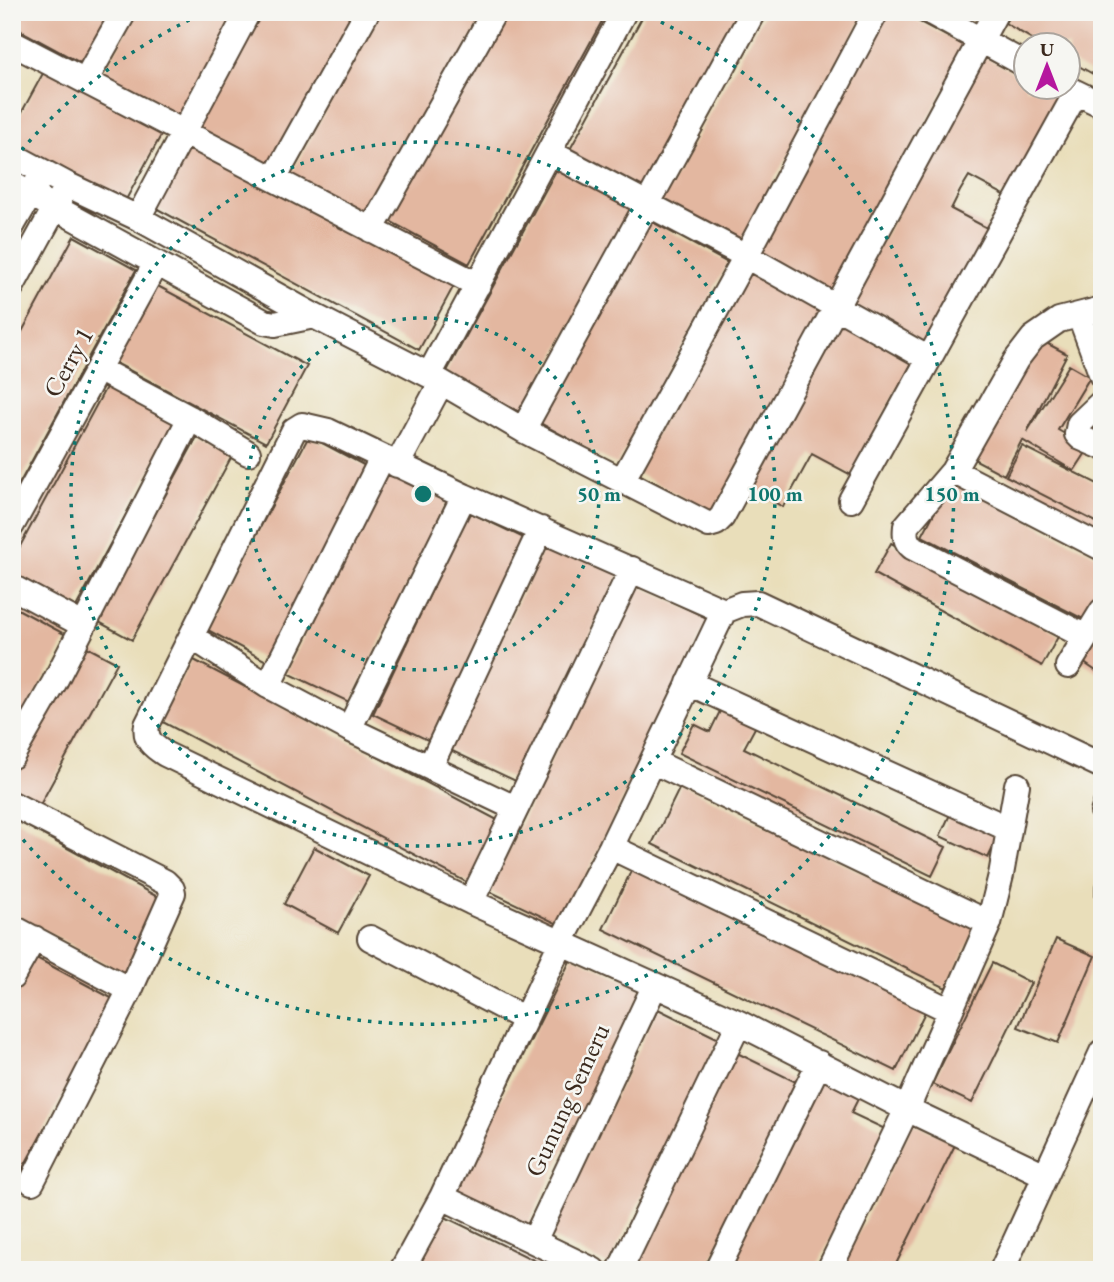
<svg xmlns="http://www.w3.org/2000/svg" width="1114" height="1282" viewBox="0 0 1114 1282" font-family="'EB Garamond',serif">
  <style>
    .building { fill: #e3b7a0 }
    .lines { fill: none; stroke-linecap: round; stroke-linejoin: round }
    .service-casing { stroke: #554535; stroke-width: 16 }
    .minor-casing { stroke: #554535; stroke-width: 28 }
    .service { stroke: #fff; stroke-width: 12 }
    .minor { stroke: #fff; stroke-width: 24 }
    .ring { fill: none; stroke: #0f766e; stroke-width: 3.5; stroke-dasharray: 3.5 7 }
    .labels { text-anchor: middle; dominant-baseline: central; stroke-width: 5; stroke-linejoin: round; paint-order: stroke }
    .street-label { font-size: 26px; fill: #3b2a1e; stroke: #f6f6f2 }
    .centre { fill: #0f766e; stroke: #f6f6f2; stroke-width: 3.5 }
    .ring-label { font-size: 21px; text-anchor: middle; font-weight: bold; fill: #0f766e; stroke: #f6f6f2; stroke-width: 5; stroke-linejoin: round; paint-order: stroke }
  </style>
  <rect width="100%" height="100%" fill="#f6f6f2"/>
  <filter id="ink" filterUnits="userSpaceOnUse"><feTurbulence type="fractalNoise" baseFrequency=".0143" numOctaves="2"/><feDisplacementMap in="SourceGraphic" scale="14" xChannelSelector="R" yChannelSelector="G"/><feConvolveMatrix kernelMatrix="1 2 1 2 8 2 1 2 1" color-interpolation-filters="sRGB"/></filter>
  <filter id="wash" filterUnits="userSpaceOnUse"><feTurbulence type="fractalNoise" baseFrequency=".00686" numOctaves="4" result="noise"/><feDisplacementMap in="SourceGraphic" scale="28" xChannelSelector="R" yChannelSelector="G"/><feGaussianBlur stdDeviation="1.57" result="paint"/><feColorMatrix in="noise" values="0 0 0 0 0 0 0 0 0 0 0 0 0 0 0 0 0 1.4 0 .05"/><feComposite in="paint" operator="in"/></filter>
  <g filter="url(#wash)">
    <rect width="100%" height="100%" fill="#e9deba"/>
    <g id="blocks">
      <path class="building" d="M15,12H116L86,66L12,26Z
        M137,12H239L181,119L101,77Z
        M260,12H358L271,171L196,131Z
        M379,12H486L370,225L288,180Z
        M499,12H607L469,264L386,219Z
        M645,12H745L645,194L568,153Z
        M765,12H866L739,244L661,202Z
        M888,12H901L967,47L831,296L755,255Z
        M1011,12H1102V79L1068,60V46H1044L1005,23Z
        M983,56L1026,79V88H1043L1061,97L1006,196L969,176L960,191L951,209L989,229L925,345L848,303Z
        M47,66L164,130L122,207L12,147V130Z
        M190,136L457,280L419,350L152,206Z
        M559,165L636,207L523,414L446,373Z
        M649,220L728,263L617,465L538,422Z
        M74,236L136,270L12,497V350Z
        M745,270L824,313L713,514L635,472Z
        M154,284L307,366L266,443L112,361Z
        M840,321L913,361L851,475L812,454L783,507L748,488Z
        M1035,337L1067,354L1027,432L1069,365L1090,377L1058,430L1089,448L1074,471L1022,440L1004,475L972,458Z
        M111,378L180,415L76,607L12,573V561Z
        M309,436L373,470L270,663L206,629Z
        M197,437L232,456L132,640L97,621Z
        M1022,446L1102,486V525L1006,476Z
        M383,469L448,499L351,703L286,672Z
        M951,481L1102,558V598L1089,622L922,536Z
        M469,512L532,542L436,744L373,714Z
        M548,538L621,571L520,783L448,749Z
        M891,543L1059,635L1042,666L874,574Z
        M635,584L709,619L562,926L489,891Z
        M12,606L68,636L12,737Z
        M1102,620V675L1077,658Z
        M83,645L117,663L40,805L12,790V774Z
        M192,659L503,823L470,884L159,720Z
        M722,707L757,724L744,748L946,847L932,876L679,753L694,724L710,732Z
        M681,785L976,928L946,988L652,844Z
        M953,808L1001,831L988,858L940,836Z
        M12,818L165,901L125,974L12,913Z
        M314,847L369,876L338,933L284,904Z
        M635,863L928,1006L896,1071L603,929Z
        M1056,939L1095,956L1058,1043L1018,1027Z
        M29,954L115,1000L12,1188V984Z
        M573,955L643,989L524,1232L453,1197Z
        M992,963L1031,983L972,1103L932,1084Z
        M658,1009L719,1039L608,1265L547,1235Z
        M735,1052L798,1083L706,1270H630Z
        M823,1072L862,1091L851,1113L885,1129L815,1270H726Z
        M913,1123L956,1143L893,1270H840Z
        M443,1216L554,1270H416Z"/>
    </g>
  </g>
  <g filter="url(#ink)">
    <use href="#blocks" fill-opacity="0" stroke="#554535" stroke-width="2"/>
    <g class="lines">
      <defs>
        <path id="service" d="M1102,797L1097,812L1102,829
          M1102,887V906"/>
        <path id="minor" d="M930,12L1026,65
          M12,43L478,285
          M85,81L124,12
          M1067,88L1102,105
          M549,152L746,256L929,359
          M12,155L68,185L138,218L314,316L429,375L523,430L709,525L716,523L722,517L996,12
          M274,179L367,12
          M12,184L264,322L275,324L314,316
          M138,218L248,12
          M12,226L38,181
          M371,230L494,12
          M12,286L62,195
          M1102,309L1059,320L1033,338L1016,360L953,471L906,526C905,535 905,541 912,547L1086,637L1102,611
          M1080,316L1102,376
          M98,369L190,418L248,453
          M429,375L624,12
          M1102,402L1079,424L1077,434L1081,438L1102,447
          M523,430L753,12
          M397,465L441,383
          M953,471L1102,548
          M623,479L746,256L876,12
          M851,500L1076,93
          M12,525L156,263
          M12,587L83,625
          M724,611L464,496L328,431L302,425L294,430L147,725C144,740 154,747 165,754L471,902L739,1023L907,1109L1045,1175
          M192,637L268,686L349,729L515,808
          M1068,666L1086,637
          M689,683L1009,829
          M268,686L382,458
          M349,729L464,496
          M12,756L54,683L190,418
          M654,762L989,923
          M430,767L541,529
          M12,804L165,882L172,889L173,893L130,990L32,1182
          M611,847L949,1010
          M471,902L632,569
          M12,927L130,990
          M370,938L525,1019
          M12,977L34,938
          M442,1197L593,1270
          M534,1241L655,985
          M402,1270L442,1197L561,942L611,847L724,611L742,604L758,603L1102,766
          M620,1270L739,1023
          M717,1270L819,1063
          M829,1270L907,1109L989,923L1001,875L1017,785
          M1002,1270L1102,1052"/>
      </defs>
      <use href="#service" class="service-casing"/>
      <use href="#minor" class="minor-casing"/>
      <use href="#service" class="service"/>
      <use href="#minor" class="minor"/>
    </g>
  </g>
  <g class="ring">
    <circle cx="423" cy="494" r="176"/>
    <circle cx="423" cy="494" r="352"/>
    <path d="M15 158A529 529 0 0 1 204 13M642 13A529 529 0 1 1 15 830"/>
  </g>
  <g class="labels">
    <g class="street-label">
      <text transform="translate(68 362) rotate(-61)">Cerry 1</text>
      <text transform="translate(567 1100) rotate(-65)">Gunung Semeru</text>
    </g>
  </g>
  <circle cx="423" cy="494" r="10" class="centre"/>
  <g class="ring-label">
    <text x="599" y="501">50 m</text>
    <text x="775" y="501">100 m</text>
    <text x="952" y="501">150 m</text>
  </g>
  <rect width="1114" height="1282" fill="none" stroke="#f6f6f2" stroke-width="42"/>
  <g transform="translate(1047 66)"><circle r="33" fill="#f6f6f2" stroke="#aba49d" stroke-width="2"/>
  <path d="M0-5L12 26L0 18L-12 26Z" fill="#b5179e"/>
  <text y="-10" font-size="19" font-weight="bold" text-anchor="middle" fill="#3b2a1e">U</text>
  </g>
</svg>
